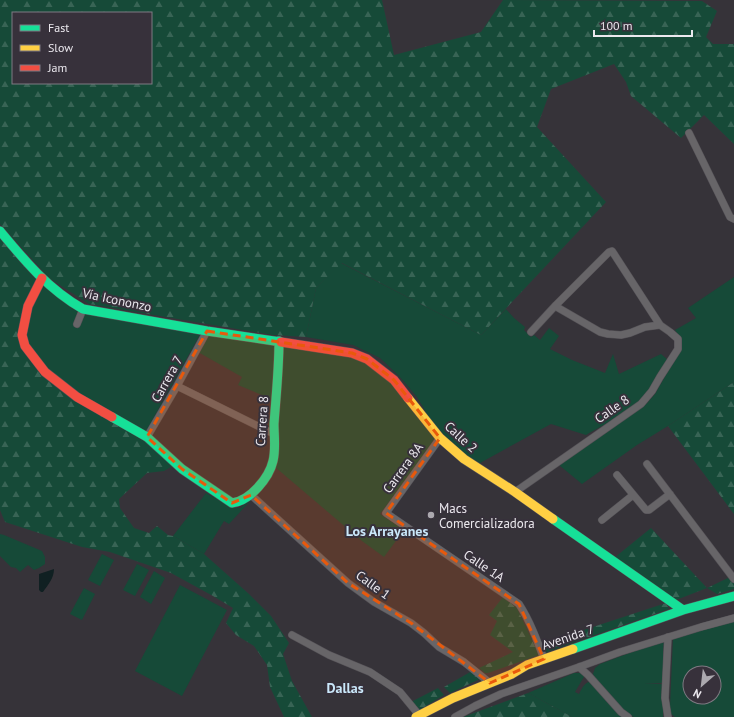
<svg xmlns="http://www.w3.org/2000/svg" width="734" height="717" viewBox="0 0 734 717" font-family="'PT Sans',sans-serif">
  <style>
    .green { fill: #164a38; fill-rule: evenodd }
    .forest { fill: url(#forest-firs); fill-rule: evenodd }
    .water { fill: #102022 }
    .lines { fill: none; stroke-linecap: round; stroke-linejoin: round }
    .street-casing { stroke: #545156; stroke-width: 8 }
    .fast-casing { stroke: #545156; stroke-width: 10 }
    .slow-casing { stroke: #545156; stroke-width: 10 }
    .jam-casing { stroke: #545156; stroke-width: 10 }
    .street { stroke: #676568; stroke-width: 7 }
    .fast { stroke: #16e098; stroke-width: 9 }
    .slow { stroke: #ffcf43; stroke-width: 9 }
    .jam { stroke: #f24e42; stroke-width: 9 }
    .marked { fill: #e8590c; fill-opacity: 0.2; stroke: #e8590c; stroke-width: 3; stroke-dasharray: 8 5; stroke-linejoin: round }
    .poi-dot { fill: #aca9af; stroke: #37313b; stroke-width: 1.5 }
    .labels { text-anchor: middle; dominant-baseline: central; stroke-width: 4; stroke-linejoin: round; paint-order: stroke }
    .street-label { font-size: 13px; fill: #ebe8ee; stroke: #37313b }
    .poi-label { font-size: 13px; fill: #ebe8ee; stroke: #37313b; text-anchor: start }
    .neighbourhood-label { font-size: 14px; font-weight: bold; fill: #cae8fa; stroke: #37313b }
  </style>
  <defs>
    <pattern id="forest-firs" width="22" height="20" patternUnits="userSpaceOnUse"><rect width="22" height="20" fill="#164a38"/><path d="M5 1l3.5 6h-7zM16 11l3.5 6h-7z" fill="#386455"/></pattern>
  </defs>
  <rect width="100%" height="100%" fill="#363339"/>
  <path class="green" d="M341,263L481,335L506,309L514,318L525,327L524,330L531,337L534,335L540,340L549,328L559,336L550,349L572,360L605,373L613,354L619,374L661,354L668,360C662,370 656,382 649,392C634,411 606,423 586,435L551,424L480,463L465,455L433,424L417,397L399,376L380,358L353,345L306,337L316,288Z
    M39,277L85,313L201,333L169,390L142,439L60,391L42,376L24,355L18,340L22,319Z
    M734,277V382L668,426L637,445L582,484L559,465L647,403L655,394L680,350L681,339L675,330L696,318L688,308Z
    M209,335L277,346L274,400L238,385L242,377L198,352Z
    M282,347C306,351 348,353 368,365C396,382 416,413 436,439L380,514L404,530L384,557L362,541L275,467Z
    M206,493L234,508H240L253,498L229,524L224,521L204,554L173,536Z
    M0,534L4,535L42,551L45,557V564L39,568L34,570L28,565L20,572L16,568L11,567L0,556Z
    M102,554L114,560L100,586L88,580Z
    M137,564L149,570L135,596L123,590Z
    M154,571L165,578L151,604L140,597Z
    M180,585L227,610L182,696L135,671Z
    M84,588L95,594L82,620L70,614Z
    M734,621V717H675L671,714L670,706L673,638ZM690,673H714V697H690Z
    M664,640L663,654V683L644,684H663V717C657,717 639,717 634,717C626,715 596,682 593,674L595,668L600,664Z
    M574,673H582L585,675L575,692L579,694C582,688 584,683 591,681L623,717H572L528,693Z"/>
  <path class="forest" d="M0,0H382L394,55L481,32L503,0L702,1L717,11L706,37L713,44H734V144L704,115L681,138L631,96L626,82L614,64L551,89L537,127L606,202L481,335L342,263L316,288L306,337L273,335L89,304L49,278L0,224ZM13,13H151V83H13Z
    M0,236L39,277L22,317L18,340L24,355L42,376L60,391L146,441L174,465L164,471L147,473L119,499L120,508L134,528L149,533L157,526L168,535L173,536L204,554L249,594L271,616L289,643L283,654L292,681L312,717H284L270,687L267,665L254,646L236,635L226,623L233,608L213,596L171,573L110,552L82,547L5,522L0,510Z
    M734,382V514L668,426Z
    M651,528L707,588L730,577L734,583V589L717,594L707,588L676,600L614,558Z
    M503,597L517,608L539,655L488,673H485L479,668L513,652L490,635L497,621L489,615Z
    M666,603L669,609L544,653L541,644Z
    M472,671L480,679L450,693L444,687Z
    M438,688L444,695L416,712L411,702Z
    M528,693L572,717H463Z"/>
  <path class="water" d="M54,569C54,578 48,585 43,592H41L39,590V574Z"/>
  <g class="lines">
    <defs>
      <path id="street" d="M689,133L730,217L734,219
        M555,306L600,332L608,334L621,335L630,333L645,327L660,325
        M77,324L83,309
        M177,386L274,434
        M147,437L177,386L207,331
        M440,438L386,513L519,604C530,621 537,640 544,659
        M647,464L734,579
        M617,475L646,510H649L670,494
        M515,492L641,404L652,391L660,377L678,349V339L670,332L660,325L614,254L612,251L609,252L555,306L531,332
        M251,495L348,583L374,602L411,623L424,633L439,647L464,662L490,683
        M602,520L633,495
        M292,635L329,655L370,672L400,692L419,715
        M668,637L665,698L668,717
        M579,667L588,675L621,712L628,717
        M455,717L475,706L501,694L579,667L620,652L701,627L734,618"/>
      <path id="fast" d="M0,231C25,261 48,289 83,309L207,331L281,342
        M112,417L147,437L182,469L232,503C250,501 269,478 273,461C276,449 274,436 274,424C276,396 279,369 279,341
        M553,519L683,610
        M573,649L683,610L734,596"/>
      <path id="slow" d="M408,398L440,438L464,459L515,492L553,519
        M416,717L453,698L512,674L527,665L573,649"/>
      <path id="jam" d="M42,278L28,306L22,335L25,346L45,372L77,397L112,417
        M281,342L352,353L367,359L394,380L408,398"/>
    </defs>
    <use href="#street" class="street-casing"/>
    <use href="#fast" class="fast-casing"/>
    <use href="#slow" class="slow-casing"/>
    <use href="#jam" class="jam-casing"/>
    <use href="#street" class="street"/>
    <use href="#fast" class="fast"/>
    <use href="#slow" class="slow"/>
    <use href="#jam" class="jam"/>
  </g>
  <path class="marked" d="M207,331L352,353L367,359L394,380L440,438L386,513L519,604L544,659L490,683L411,623L348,583L251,495L232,503L182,469L147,437Z"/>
  <circle class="poi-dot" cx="431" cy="515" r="4"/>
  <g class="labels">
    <g class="street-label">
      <text transform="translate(117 300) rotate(12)">Vía Icononzo</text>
      <text transform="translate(167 379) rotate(-61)">Carrera 7</text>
      <text transform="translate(612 409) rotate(-35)">Calle 8</text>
      <text transform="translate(262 421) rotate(-86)">Carrera 8</text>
      <text transform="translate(461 437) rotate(42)">Calle 2</text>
      <text transform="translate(403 468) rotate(-54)">Carrera 8A</text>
      <text transform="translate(484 566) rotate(34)">Calle 1A</text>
      <text transform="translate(373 585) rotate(36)">Calle 1</text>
      <text transform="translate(568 637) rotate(-19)">Avenida 7</text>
    </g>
    <g class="poi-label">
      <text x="439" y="508">Macs<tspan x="439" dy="15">Comercializadora</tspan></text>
    </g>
    <g class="neighbourhood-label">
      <text x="387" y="531">Los Arrayanes</text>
      <text x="345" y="688">Dallas</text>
    </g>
  </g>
  <rect x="12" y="12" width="140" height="72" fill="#37313b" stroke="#7f7a83"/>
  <rect x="20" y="25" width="20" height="6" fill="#16e098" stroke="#7f7a83"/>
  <text x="48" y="32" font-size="12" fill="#ebe8ee">Fast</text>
  <rect x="20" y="45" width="20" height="6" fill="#ffcf43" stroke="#7f7a83"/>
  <text x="48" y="52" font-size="12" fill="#ebe8ee">Slow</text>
  <rect x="20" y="65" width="20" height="6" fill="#f24e42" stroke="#7f7a83"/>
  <text x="48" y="72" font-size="12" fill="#ebe8ee">Jam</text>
  <g transform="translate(702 685) rotate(208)"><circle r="19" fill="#37313b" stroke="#7f7a83"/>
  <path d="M0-3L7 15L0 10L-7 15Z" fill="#aca9af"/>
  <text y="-6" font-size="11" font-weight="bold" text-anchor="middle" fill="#ebe8ee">N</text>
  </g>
  <path d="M594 30v6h98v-6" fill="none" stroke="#ebe8ee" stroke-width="2"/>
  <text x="600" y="30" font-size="12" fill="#ebe8ee" stroke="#37313b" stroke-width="3" paint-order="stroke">100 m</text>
</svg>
